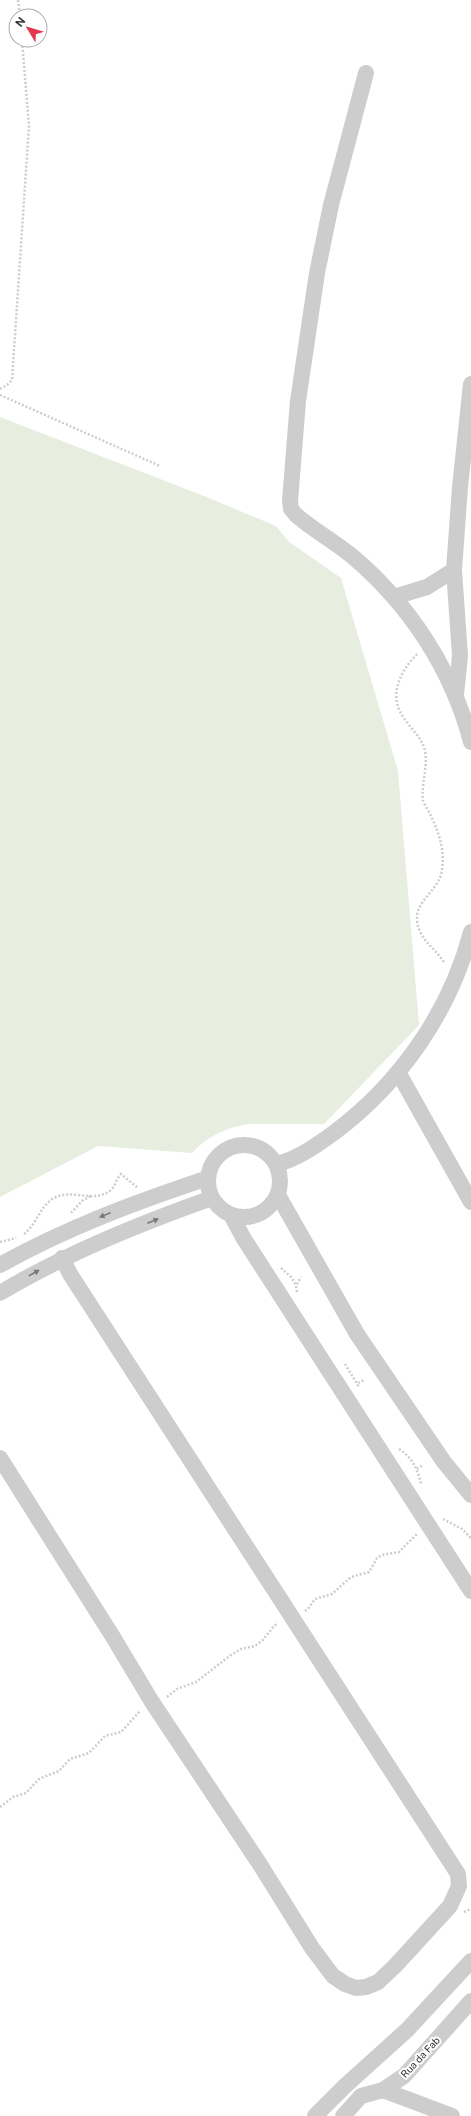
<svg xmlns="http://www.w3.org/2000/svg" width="471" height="2116" viewBox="0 0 471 2116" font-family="'Public Sans',sans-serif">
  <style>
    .green { fill: #e7eddf }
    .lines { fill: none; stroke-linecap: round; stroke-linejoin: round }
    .path { stroke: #cdcdcd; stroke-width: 2.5; stroke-dasharray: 2 2; stroke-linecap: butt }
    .minor { stroke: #cdcdcd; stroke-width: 16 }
    .oneway { fill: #777 }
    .labels { text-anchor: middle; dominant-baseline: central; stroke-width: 4; stroke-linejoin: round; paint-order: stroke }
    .street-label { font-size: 10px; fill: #303030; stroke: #fff }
  </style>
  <rect width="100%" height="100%" fill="#fff"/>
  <path class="green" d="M0,417L204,496L276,526L289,542L341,578L398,771L419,1025L324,1124H248C225,1128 208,1136 192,1153L98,1146L0,1197Z"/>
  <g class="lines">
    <path class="path" d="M18,0L20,16
      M0,389L7,385L12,380L29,126L22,40
      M0,395L160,466
      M417,654C399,673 387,697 406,721C413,731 422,738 425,751C428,768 421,784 423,800C424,805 429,811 431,816C440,835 446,854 441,875C436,891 416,902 417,919C418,940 436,948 445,964
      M71,1213L82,1201L91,1196
      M24,1234C37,1224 40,1206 54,1198C72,1188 94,1204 111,1190C116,1185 116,1179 121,1174L138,1188
      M0,1242L16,1238
      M281,1268L291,1277L296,1285
      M297,1292L296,1286L301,1277
      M345,1364L359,1387
      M358,1383L364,1380
      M399,1449C412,1457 418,1470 421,1484
      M417,1469L423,1465
      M443,1519L462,1529L471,1538
      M305,1611L308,1609L315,1599L332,1594L351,1577L369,1572L377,1558L382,1555L399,1552L417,1534
      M167,1697L177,1689L196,1682L231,1655L241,1649L255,1646L262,1641L274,1626L278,1623
      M0,1807L13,1797L26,1793L39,1779L59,1771L70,1759L89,1753L105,1736L121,1732L140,1711
      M464,1912L471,1909"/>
    <path class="minor" d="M366,73L331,205L317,273L298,401L290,501L291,509L296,515C313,530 334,541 352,556C409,604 452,669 471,742
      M394,597L427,587L454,570
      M456,695L460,656L454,570L460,487L471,384
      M398,1072L471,1202
      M208 1181a36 36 0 1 1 72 0a36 36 0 1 1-72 0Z
      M277,1164C298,1159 317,1145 335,1132C400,1083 450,1012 471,932
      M278,1195L357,1334L444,1462L471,1495
      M231,1215L244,1239L471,1591
      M0,1265C66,1228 136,1202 208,1178
      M0,1293C67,1253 139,1224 212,1198
      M0,1458L113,1637L152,1702L259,1863L312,1948L333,1976L345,1984L356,1988L366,1987L378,1982L395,1966L450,1906L459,1886L458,1874L70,1274L62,1258
      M383,2090L452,2116
      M315,2116L345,2086L407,2030L471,1961
      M343,2116L361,2096L383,2090L404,2076L471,2001"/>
  </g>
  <defs><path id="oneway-solid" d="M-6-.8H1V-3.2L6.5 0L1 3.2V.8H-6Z"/></defs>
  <g class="oneway">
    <use href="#oneway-solid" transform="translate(105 1215) rotate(158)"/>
    <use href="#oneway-solid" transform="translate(153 1221) rotate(-22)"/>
    <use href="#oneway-solid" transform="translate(34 1273) rotate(-29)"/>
  </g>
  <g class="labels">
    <g class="street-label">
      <text transform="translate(420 2057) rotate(-47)">Rua da Fab</text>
    </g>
  </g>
  <g transform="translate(28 28) rotate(308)"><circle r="19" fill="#ffffff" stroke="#acacac"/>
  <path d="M0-3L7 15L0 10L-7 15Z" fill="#e1384f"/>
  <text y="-6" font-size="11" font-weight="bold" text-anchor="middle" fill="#303030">N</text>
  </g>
</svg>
